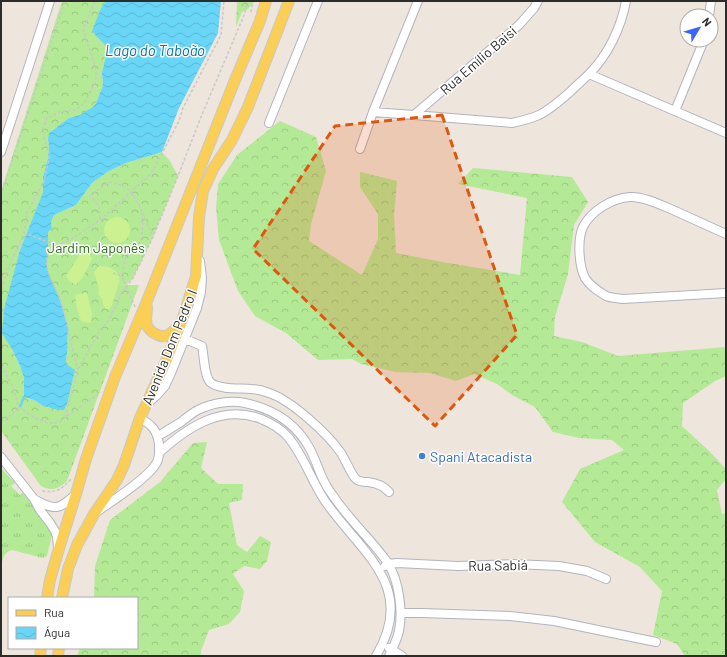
<svg xmlns="http://www.w3.org/2000/svg" width="727" height="657" viewBox="0 0 727 657" font-family="Barlow,sans-serif">
  <style>
    .grass { fill: url(#grass-tufts) }
    .forest { fill: url(#forest-crowns) }
    .pitch { fill: #cbf191 }
    .water { fill: url(#water-waves) }
    .lines { fill: none; stroke-linecap: round; stroke-linejoin: round }
    .stream { stroke: #69d6f7; stroke-width: 2.5 }
    .minor-casing { stroke: #b1b4c0; stroke-width: 10 }
    .major-casing { stroke: #c8c8c8; stroke-width: 12 }
    .path { stroke: #c8c8c8; stroke-width: 1.5; stroke-dasharray: 3 2; stroke-linecap: butt }
    .minor { stroke: #fff; stroke-width: 8 }
    .major { stroke: #fbcf56; stroke-width: 10 }
    .marked { fill: #df570e; fill-opacity: 0.2; stroke: #df570e; stroke-width: 3; stroke-dasharray: 8 5; stroke-linejoin: round }
    .shop-dot { fill: #3f7fe0; stroke: #fff; stroke-width: 1.5 }
    .labels { text-anchor: middle; dominant-baseline: central; stroke-width: 3; stroke-linejoin: round; paint-order: stroke }
    .street-label { font-size: 14px; fill: #2c2c2c; stroke: #fff }
    .park-label { font-size: 14px; fill: #2a6f15; stroke: #fff }
    .shop-label { font-size: 14px; fill: #366cbe; stroke: #fff; text-anchor: start }
    .water-label { font-size: 15px; font-style: italic; fill: #0474a8; stroke: #fff }
  </style>
  <defs>
    <pattern id="grass-tufts" width="24" height="20" patternUnits="userSpaceOnUse"><rect width="24" height="20" fill="#b4e996"/><path d="M3 7l-1-3M5 7V3M7 7l1-3M15 17l-1-3M17 17v-4M19 17l1-3" fill="none" stroke="#9bc881"/></pattern>
    <pattern id="forest-crowns" width="20" height="18" patternUnits="userSpaceOnUse"><rect width="20" height="18" fill="#b4e996"/><path d="M2 6a3 3 0 1 1 6 0M12 15a3 3 0 1 1 6 0" fill="none" stroke="#9bc881"/></pattern>
    <pattern id="water-waves" width="16" height="10" patternUnits="userSpaceOnUse"><rect width="16" height="10" fill="#69d6f7"/><path d="M0 5q4-4 8 0t8 0" fill="none" stroke="#5bb8d4"/></pattern>
  </defs>
  <rect width="100%" height="100%" fill="#eee6dd"/>
  <path class="grass" d="M1,468L15,483L11,486L20,495L23,492L46,519L53,530L47,556L43,558L12,550C3,552 3,559 1,567Z"/>
  <path class="forest" d="M62,1H106L101,8L97,37L105,45L107,50L102,73L103,85L96,103L93,107L80,115L69,118L59,126L52,130L48,139L49,147L48,158L43,177V192L20,250L12,349L20,366L24,378V397L34,400L43,406L49,408L69,366L66,362L67,353L68,327L60,300L47,269V257L48,252V232L52,229L51,222L54,215L76,205L92,183L109,171L126,163L162,152L170,161L178,176L153,237L133,278L126,285H139L67,481C58,489 53,492 41,486L1,431V191Z
    M237,1H255L248,9L242,12L236,27Z
    M280,121L316,137L326,171L311,224L309,241L362,275L378,239V214L360,187V172L397,181L394,215L396,253L442,262L520,275L527,198L458,184L473,168L572,177L588,202L574,225L568,274L555,317L554,336L582,342L618,356L726,347V376L715,381L683,403L682,426L709,451L726,469V479L717,490L722,514L726,513V656H685L677,644L653,635L662,591L640,567L595,542L562,502L580,469L624,450L612,440L579,438L553,432L535,407L512,395L497,384L474,374L456,381L430,373L396,372L361,364L352,359L318,360L286,333L255,316L238,291L219,240L216,208L218,184L237,155Z
    M207,442L201,468L218,484H243L242,500L229,503L237,545L247,552L260,536L271,542L267,561L260,569L244,566L233,574L244,591L240,612L229,624L209,630L201,651V656H77L80,648H137V598H94L95,566L110,520L160,482L193,443Z"/>
  <path class="pitch" d="M104 230a13 13 0 1 1 26 0a13 13 0 1 1-26 0Z
    M85,250L90,254L92,259L83,277L76,285L69,281L66,276L82,251Z
    M101,266C111,266 122,272 119,283C118,287 116,291 115,295C113,300 113,306 109,309H106L104,307L102,300L98,293L99,290L94,272L98,267Z
    M87,293L92,314L91,322L88,323L81,321L77,309L75,296L77,294Z"/>
  <path class="water" d="M106,1H221L218,33L179,108L162,152L126,163L109,171L92,183L76,205L54,215L51,222L52,229L48,232V252L47,257V269L60,300L68,327L67,353L66,362L69,366L75,370L67,404L64,410H59L43,406L34,400L24,397V378L20,366L12,349L2,333L4,309L20,250L43,192V177L48,158L49,147L48,139L49,133L69,118L80,115L86,111L93,107L96,103L103,85L102,73L107,50L105,45L97,37L92,31L101,8Z"/>
  <g class="lines">
    <path class="stream" d="M20,407L24,397"/>
    <defs>
      <path id="minor" d="M709,16L711,1
        M589,74L726,133
        M675,111L704,40
        M373,112L414,115L512,123C521,121 530,119 539,115C551,109 561,100 571,91C577,85 583,80 589,74C608,55 621,28 626,1
        M414,115L519,25L534,8L538,1
        M269,123L318,1
        M360,149L373,112L418,1
        M1,152L50,1
        M726,234C708,226 691,218 673,210C661,205 643,196 630,197C612,198 591,211 583,227C577,240 579,266 585,278C590,286 598,291 606,296C611,298 618,298 623,299L726,293
        M185,339L202,346C204,355 204,375 210,382C218,390 241,388 251,389C257,389 264,391 269,393C291,400 328,434 341,453C345,459 352,476 356,479C359,482 364,482 368,482C376,483 383,485 389,492
        M148,403L157,395L165,386L171,373L197,308L201,292L202,278L200,261
        M158,436C165,432 173,427 181,422C186,418 192,413 198,410C212,403 230,400 245,403C274,409 296,423 310,449C316,460 319,473 326,485C328,489 331,493 334,497C350,521 372,540 388,563C399,581 403,611 399,631C397,640 393,648 389,656
        M160,452C188,427 222,404 261,419C271,423 281,429 288,437C304,456 311,480 325,501C361,553 418,586 376,656
        M1,457L34,499L40,510L50,523L55,531L57,537L58,547
        M34,499C55,511 59,510 76,494
        M98,511C112,501 150,477 157,462C160,456 159,450 159,444C157,430 152,425 140,418
        M385,566L388,564L397,563L458,566L514,564L559,566L587,571L606,579
        M401,613H422L510,616L554,621L656,642
        M389,648L402,656"/>
      <path id="major" d="M147,307C147,313 145,320 147,326C149,329 152,333 156,334C166,340 173,332 179,325
        M47,598L50,580L58,552L76,494L86,459L115,377L147,301L235,80L260,21L266,1
        M62,598L68,569L77,545L94,514L117,480L124,465L140,418L166,361L182,321L196,276L199,217L203,191L213,169L232,140L248,107L289,1
        M40,656L41,648
        M58,656L59,648"/>
    </defs>
    <use href="#minor" class="minor-casing"/>
    <use href="#major" class="major-casing"/>
    <path class="path" d="M251,12L253,1
      M1,195L65,1
      M100,219L99,206L90,196L108,182L118,184L131,191L140,207L153,237
      M24,233L56,245L70,240L100,220L151,174L179,121L183,108L221,35L224,1
      M51,243C48,252 46,257 47,267C49,278 57,290 61,301C68,324 71,347 78,370
      M113,273L119,275L124,280
      M1,289L7,271L24,233L27,213L44,181L50,154L44,139L43,128L47,118L59,112L76,110L85,102L89,94L96,81V70L83,29L95,1
      M135,307C131,296 122,283 123,271C123,267 125,259 127,256C129,254 132,252 134,250C144,239 144,224 141,211
      M1,361L2,367
      M1,366L12,385L19,407L35,418L48,423H54L60,422L65,417L96,396L100,392
      M65,417L78,370L99,331L107,323L117,304L120,295L133,278L153,237L178,176L201,117L245,13L247,1
      M1,423L12,414L19,407
      M42,491C56,493 61,490 71,479"/>
    <use href="#minor" class="minor"/>
    <use href="#major" class="major"/>
  </g>
  <path class="marked" d="M442,115L517,335L435,426L253,249L335,126Z"/>
  <circle class="shop-dot" cx="422" cy="456" r="4"/>
  <g class="labels">
    <g class="street-label">
      <text transform="translate(478 60) rotate(-41)">Rua Emílio Baisi</text>
      <text transform="translate(169 347) rotate(-68)">Avenida Dom Pedro I</text>
      <text transform="translate(498 565) rotate(-1)">Rua Sabiá</text>
    </g>
    <g class="park-label">
      <text x="96" y="247">Jardim Japonês</text>
    </g>
    <g class="shop-label">
      <text x="430" y="456">Spani Atacadista</text>
    </g>
    <g class="water-label">
      <text x="155" y="50">Lago do Taboão</text>
    </g>
  </g>
  <rect width="727" height="657" fill="none" stroke="#2c2c2c" stroke-width="4"/>
  <rect x="8" y="597" width="130" height="52" fill="#ffffff" stroke="#ababab"/>
  <rect x="16" y="610" width="20" height="6" fill="#fbcf56" stroke="#ababab"/>
  <text x="44" y="617" font-size="12" fill="#2c2c2c">Rua</text>
  <rect x="16" y="627" width="20" height="12" fill="url(#water-waves)" stroke="#ababab"/>
  <text x="44" y="637" font-size="12" fill="#2c2c2c">Água</text>
  <g transform="translate(699 28) rotate(52)"><circle r="19" fill="#ffffff" stroke="#ababab"/>
  <path d="M0-3L7 15L0 10L-7 15Z" fill="#3964ff"/>
  <text y="-6" font-size="11" font-weight="bold" text-anchor="middle" fill="#2c2c2c">N</text>
  </g>
</svg>
